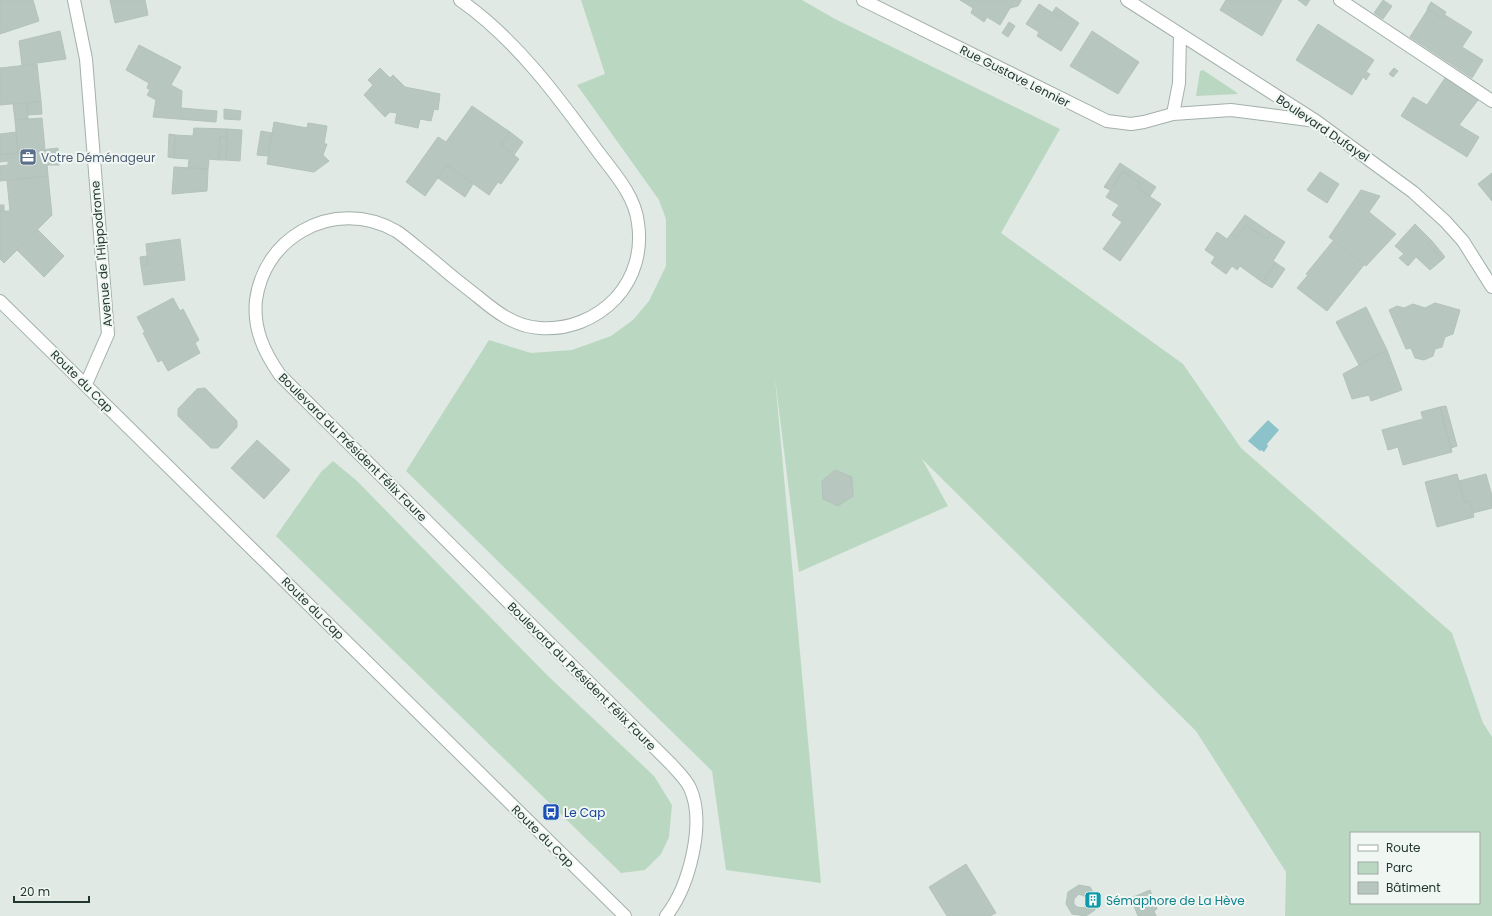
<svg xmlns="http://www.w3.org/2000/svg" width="1492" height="916" viewBox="0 0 1492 916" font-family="Poppins,sans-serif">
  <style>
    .green { fill: #bad8c1; fill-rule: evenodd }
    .water { fill: #8cc2c9 }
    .building { fill: #b8c6c0; stroke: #b3c2bb; fill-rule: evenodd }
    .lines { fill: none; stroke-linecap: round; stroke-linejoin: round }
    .minor-casing { stroke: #a3b0ab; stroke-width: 14 }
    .minor { stroke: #fff; stroke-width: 12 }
    .labels { text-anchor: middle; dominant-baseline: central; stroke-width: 4; stroke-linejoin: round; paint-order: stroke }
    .street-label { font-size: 12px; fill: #223731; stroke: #f0f6f2 }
    .service-label { font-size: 12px; fill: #4e5e75; stroke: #f0f6f2; text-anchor: start }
    .transit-label { font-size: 12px; fill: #164399; stroke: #f0f6f2; text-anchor: start }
    .culture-label { font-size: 12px; fill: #0d838f; stroke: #f0f6f2; text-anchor: start }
  </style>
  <rect width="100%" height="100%" fill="#e0e9e4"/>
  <path class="green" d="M581,0H802L835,19L1060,129L1001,233L1183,364L1241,448L1452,633L1483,723L1492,737V916H1285L1286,872L1196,731L922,459L948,506L799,572L775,378L821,883L726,870L712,771L406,471L489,340L531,353L572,350L611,336L633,320L649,301L666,266V219L659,200L577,85L605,74ZM1351,833H1479V903H1351Z
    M1203,70L1236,92L1238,94L1196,96L1200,71Z
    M333,461L357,481L548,676L654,776L672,805L669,837L661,854L645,870L621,873L276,536L321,472Z"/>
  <path class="water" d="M1268,420L1279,430L1267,444L1268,446L1264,452L1261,450L1260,451L1248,441Z"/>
  <path class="building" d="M0,0H33L39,21L0,34Z
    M110,0H145L148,15L115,23Z
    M960,0H1021V1L1018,6L1010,8L1000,25L987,17L984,22L971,13L973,8Z
    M1226,0H1282L1262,36L1220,10Z
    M1298,0H1310L1306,6Z
    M1383,0L1392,6L1383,19L1374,13Z
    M1431,2L1446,12L1442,19L1427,9Z
    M1039,4L1059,17L1063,12L1079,23L1061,51L1037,36L1039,32L1026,24Z
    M1056,7L1063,12L1059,17L1052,13Z
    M1428,9L1442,19L1445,15L1472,32L1462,47L1483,60L1472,78L1410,37Z
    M1009,22L1015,26L1008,37L1002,33Z
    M1318,24L1374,60L1366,72L1370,74L1366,80L1363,77L1352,95L1296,60Z
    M60,31L66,59L22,65L19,41Z
    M1092,31L1139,62L1118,94L1070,66Z
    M139,45L181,67L171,85L182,91L181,108L217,111L216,122L153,117L156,100L147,95L150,90L147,88L149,83L126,70Z
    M37,64L41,101L0,105V68Z
    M380,68L390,78L393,75L405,87L440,94L438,110L434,109L431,121L420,119L418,128L395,123L397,113L390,112L385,117L364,95L373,85L368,80Z
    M1394,68L1398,71L1393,77L1389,74Z
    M1445,78L1478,100L1459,125L1479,137L1467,157L1401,116L1413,97L1427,105Z
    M41,101L42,114L28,115L27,103Z
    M27,103L28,119L15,120L13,104Z
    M472,106L510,132L501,145L519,159L501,184L498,182L489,195L447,165L425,196L406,182L438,137L446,142Z
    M224,109L241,111L240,120L224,119Z
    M42,118L45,150L18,153L15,120Z
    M274,122L307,128L308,123L327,126L324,144H327L323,155L329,161L314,172L267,164Z
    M194,128L227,129V137H220L219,160L209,159L208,169L188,168L189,159L174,158L175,135L193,136Z
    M227,129L242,130L240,161L226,160Z
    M261,131L272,133L268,156L257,155Z
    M16,132L18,153L0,155V134Z
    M510,132L523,142L514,155L501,145Z
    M169,134L175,135L174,158L168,157Z
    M220,137H227L226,160H219Z
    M58,148L59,165H47L48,176L0,181V166L8,165V161L0,162V155Z
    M1120,163L1156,187L1150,196L1137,188L1140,183L1123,171L1110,190L1104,187Z
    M447,165L473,184L465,197L438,178Z
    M174,167L208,169L207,191L172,194Z
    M1123,171L1140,183L1137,188L1161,204L1120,261L1103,249L1122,222L1112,215L1119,205L1106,197Z
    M1320,172L1339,184L1327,203L1307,190Z
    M1492,173V201L1478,184Z
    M48,176L52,215L4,263L0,259V211H10L7,181Z
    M1361,190L1380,196L1369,212L1396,234L1366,266L1329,237Z
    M0,205H4V211H0Z
    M1245,215L1271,233L1267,239L1246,225L1237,237L1231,234Z
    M1415,224L1432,241L1428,245L1443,259L1430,270L1416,257L1408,266L1399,258L1404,254L1395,246Z
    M1246,225L1267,239L1271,233L1285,242L1273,261L1276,263L1262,282L1240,266L1237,270L1232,266L1226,274L1211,263L1215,257L1205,250L1217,232L1227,239L1231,234L1237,237Z
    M37,229L64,256L44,277L17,250Z
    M180,239L185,280L144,285L141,266L148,265L146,244Z
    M1333,241L1364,265L1327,311L1297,288L1308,275L1306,274Z
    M1432,241L1445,257L1443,259L1428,245Z
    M147,256L148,265L141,266L140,257Z
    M1276,263L1285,269L1272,288L1262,282Z
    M173,298L180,311L183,309L199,340L195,343L200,353L168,371L162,360L158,362L143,333L145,332L137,317Z
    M1435,303L1460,310L1453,334L1445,337L1442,347L1435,349L1433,356L1424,360L1415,358L1411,348L1406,349L1389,310L1397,306L1404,308L1413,304L1425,308Z
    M1366,307L1387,350L1359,365L1336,322Z
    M1387,350L1402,390L1371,401L1369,395L1352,399L1343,374Z
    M205,388L237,421V427L218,448H211L178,416V409L197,389Z
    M1446,406L1457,446L1451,448L1440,407Z
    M1440,407L1452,452L1403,465L1398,447L1388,450L1382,430L1423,419L1421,412Z
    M257,440L290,470L264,499L231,468Z
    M835,470L852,477L853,496L838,506L823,499L822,481Z
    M1457,474L1465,503L1470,501L1474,517L1437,527L1425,482Z
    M1486,474L1492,496V508L1473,513L1470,501L1465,503L1459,481Z
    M966,864L996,913L990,916H947L929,887Z
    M1079,885L1090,887L1097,898L1095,910L1086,916L1072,914L1066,904L1068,892ZM1079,894L1088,898L1089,901L1084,908L1077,907L1074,904V899Z
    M1150,890L1157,909L1154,911L1156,916H1138L1131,898Z"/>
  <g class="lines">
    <defs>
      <path id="minor" d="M74,0L86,59L108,334L86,384
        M460,0C516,39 559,98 599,153C615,174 635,196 638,223C642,250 635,277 616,298C596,319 569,330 540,328C515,327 495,311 477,296C460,283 444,270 428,256C417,248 407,238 396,231C366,214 331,214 302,231C276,246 260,271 256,300C253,329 264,352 280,375L671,764C677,771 686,779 690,788C706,823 689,887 666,916
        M863,0L1107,121L1131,124L1144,122L1173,114L1231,110L1316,121
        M1127,0L1316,121L1413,192L1445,221L1463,241L1492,287
        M1340,0L1492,101
        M1173,114L1179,83L1180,35
        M0,301L625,916"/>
    </defs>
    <use href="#minor" class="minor-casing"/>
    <use href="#minor" class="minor"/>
  </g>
  <defs>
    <symbol id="office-square" viewBox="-11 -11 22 22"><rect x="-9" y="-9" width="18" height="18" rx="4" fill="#5c6f8a" stroke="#f0f6f2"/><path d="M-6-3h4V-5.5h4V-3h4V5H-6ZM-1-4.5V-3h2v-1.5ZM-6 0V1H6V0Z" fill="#fff"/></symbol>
    <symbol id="bus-square" viewBox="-11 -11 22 22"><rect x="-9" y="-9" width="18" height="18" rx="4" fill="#1a4fb4" stroke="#f0f6f2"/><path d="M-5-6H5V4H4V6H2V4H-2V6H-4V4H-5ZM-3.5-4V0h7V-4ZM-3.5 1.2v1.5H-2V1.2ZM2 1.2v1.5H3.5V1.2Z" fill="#fff"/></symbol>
    <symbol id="building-square" viewBox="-11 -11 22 22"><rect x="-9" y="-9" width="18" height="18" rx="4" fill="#0f9aa8" stroke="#f0f6f2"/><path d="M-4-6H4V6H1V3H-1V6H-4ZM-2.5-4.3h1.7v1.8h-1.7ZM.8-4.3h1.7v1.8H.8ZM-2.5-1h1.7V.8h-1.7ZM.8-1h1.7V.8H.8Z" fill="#fff"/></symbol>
  </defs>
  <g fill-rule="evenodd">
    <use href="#office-square" x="18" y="147" width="20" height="20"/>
    <use href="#bus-square" x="541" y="802" width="20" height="20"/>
    <use href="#building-square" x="1083" y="890" width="20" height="20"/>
  </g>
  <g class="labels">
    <g class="street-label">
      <text transform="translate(1015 76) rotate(27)">Rue Gustave Lennier</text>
      <text transform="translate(1323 128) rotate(34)">Boulevard Dufayel</text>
      <text transform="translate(101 254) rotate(-95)">Avenue de l'Hippodrome</text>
      <text transform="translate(82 381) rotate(45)">Route du Cap</text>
      <text transform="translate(353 447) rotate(45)">Boulevard du Président Félix Faure</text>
      <text transform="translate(313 608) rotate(45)">Route du Cap</text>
      <text transform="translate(582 676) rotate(45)">Boulevard du Président Félix Faure</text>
      <text transform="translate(543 836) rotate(45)">Route du Cap</text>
    </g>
    <g class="service-label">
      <text x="41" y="157">Votre Déménageur</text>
    </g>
    <g class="transit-label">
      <text x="564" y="812">Le Cap</text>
    </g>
    <g class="culture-label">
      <text x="1106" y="900">Sémaphore de La Hève</text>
    </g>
  </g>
  <rect x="1350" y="832" width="130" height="72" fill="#f0f6f2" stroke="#9eaaa5"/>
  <rect x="1358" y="845" width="20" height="6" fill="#ffffff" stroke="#9eaaa5"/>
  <text x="1386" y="852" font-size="12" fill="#223731">Route</text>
  <rect x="1358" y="862" width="20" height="12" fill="#bad8c1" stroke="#9eaaa5"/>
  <text x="1386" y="872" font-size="12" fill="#223731">Parc</text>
  <rect x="1358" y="882" width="20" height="12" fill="#b8c6c0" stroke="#9eaaa5"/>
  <text x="1386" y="892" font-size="12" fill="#223731">Bâtiment</text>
  <path d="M14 896v6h75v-6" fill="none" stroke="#223731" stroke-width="2"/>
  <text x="20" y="896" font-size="12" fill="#223731" stroke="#f0f6f2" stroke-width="3" paint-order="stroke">20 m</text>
</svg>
